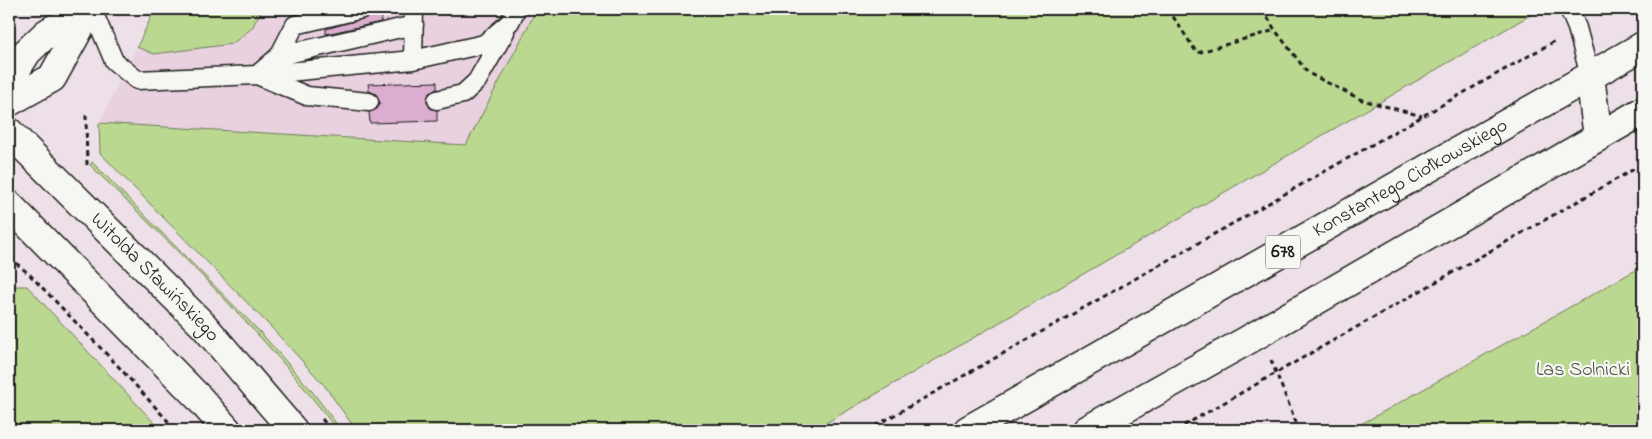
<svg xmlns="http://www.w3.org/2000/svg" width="1652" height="439" viewBox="0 0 1652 439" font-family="'Indie Flower',sans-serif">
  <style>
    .built { fill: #e9d1e0 }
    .green { fill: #bbd891; stroke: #6c7a56 }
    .building { fill: #dcadcf; stroke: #1c1c1c }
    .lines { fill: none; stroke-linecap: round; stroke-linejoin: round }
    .service-casing { stroke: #1c1c1c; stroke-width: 21 }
    .tertiary-casing { stroke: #1c1c1c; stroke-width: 31 }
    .secondary-casing { stroke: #1c1c1c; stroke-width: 31 }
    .primary-casing { stroke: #1c1c1c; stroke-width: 31 }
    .path { stroke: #1c1c1c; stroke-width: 3; stroke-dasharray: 5 4; stroke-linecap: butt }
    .service { stroke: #f6f6f2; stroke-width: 18 }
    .tertiary { stroke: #f6f6f2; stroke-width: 28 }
    .secondary { stroke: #f6f6f2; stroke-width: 28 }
    .primary { stroke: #f6f6f2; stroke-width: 28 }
    .labels { text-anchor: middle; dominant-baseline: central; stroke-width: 4.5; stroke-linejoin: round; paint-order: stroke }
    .shield { fill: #f6f6f2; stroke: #5d5d5c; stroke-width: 1 }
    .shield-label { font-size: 19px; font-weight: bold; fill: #1c1c1c }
    .street-label { font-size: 20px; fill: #1c1c1c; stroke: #f6f6f2 }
    .park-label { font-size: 20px; fill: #4c543f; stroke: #f6f6f2 }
  </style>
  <rect width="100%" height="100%" fill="#eee0e8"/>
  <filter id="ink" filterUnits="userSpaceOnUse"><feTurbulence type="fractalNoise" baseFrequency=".02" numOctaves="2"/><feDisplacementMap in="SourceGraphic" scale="10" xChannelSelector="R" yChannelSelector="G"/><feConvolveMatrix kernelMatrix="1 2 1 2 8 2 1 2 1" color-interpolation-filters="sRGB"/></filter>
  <g filter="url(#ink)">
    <path class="built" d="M262,9H537L466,145L99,123L137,47L154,54L252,28Z"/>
    <path class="green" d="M155,9H262L252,28L232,44L154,54L137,47Z
      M537,9H1539V10L814,430H356L324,385L270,326L100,153L99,123L466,145Z
      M92,162L261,333L311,390L341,430H337C265,333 176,250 90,165Z
      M1643,266V430H1350L1356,427Z
      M9,286H27L161,430H9Z"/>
    <path class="building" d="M372,9H381V22L326,34V29L369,17Z
      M437,82V89L429,93L427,102L430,108L437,110V121L370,123L369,112L377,109L380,103L376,94L369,91L368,84Z"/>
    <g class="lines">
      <defs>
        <path id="service" d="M92,9L114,61L137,80L257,75L413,60L484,44L510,22L516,9
          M1569,9L1577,28L1590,76
          M279,56L295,25L362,9
          M413,60L414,9
          M437,100L463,94L477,81L505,32
          M369,102L307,96L257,75L279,56L414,25"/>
        <path id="tertiary" d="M9,81L27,52L47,33L87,9
          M9,102L52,78L90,9"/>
        <g id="secondary">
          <path id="s1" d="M9,132L204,326L293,430"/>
          <path d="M9,205L199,398L227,430"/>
        </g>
        <g id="primary">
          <path d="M1590,76L1598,137"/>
          <path id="s2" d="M968,430L1643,46"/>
          <path d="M1087,430L1246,341L1643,111"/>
        </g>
      </defs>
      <use href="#service" class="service-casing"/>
      <use href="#tertiary" class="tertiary-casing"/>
      <use href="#secondary" class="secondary-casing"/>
      <use href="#primary" class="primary-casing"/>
      <path class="path" d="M1168,9L1197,53L1275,30
        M1263,9L1275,30L1308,73L1362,100L1422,116
        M1600,16L1612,9
        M86,115L87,166
        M9,257L30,275L118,366L176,430
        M1271,360L1299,430
        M322,419L331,430
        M868,430L1555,41
        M1176,430L1643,164"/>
      <use href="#service" class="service"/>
      <use href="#tertiary" class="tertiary"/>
      <use href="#secondary" class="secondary"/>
      <use href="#primary" class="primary"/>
    </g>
  </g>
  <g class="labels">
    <rect class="shield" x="1265.5" y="235.5" width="35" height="33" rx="4"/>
    <g class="shield-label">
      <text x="1283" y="252">678</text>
    </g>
    <g class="street-label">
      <text stroke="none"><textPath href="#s2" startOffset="509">Konstantego Ciołkowskiego</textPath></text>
      <text stroke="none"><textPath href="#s1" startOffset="206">Witolda Sławińskiego</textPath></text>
    </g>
    <g class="park-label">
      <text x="1583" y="370">Las Solnicki</text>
    </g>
  </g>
  <rect width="1652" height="439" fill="none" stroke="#f6f6f2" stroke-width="30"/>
  <rect x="15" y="15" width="1622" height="409" fill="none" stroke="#1c1c1c" stroke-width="2" filter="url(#ink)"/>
</svg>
